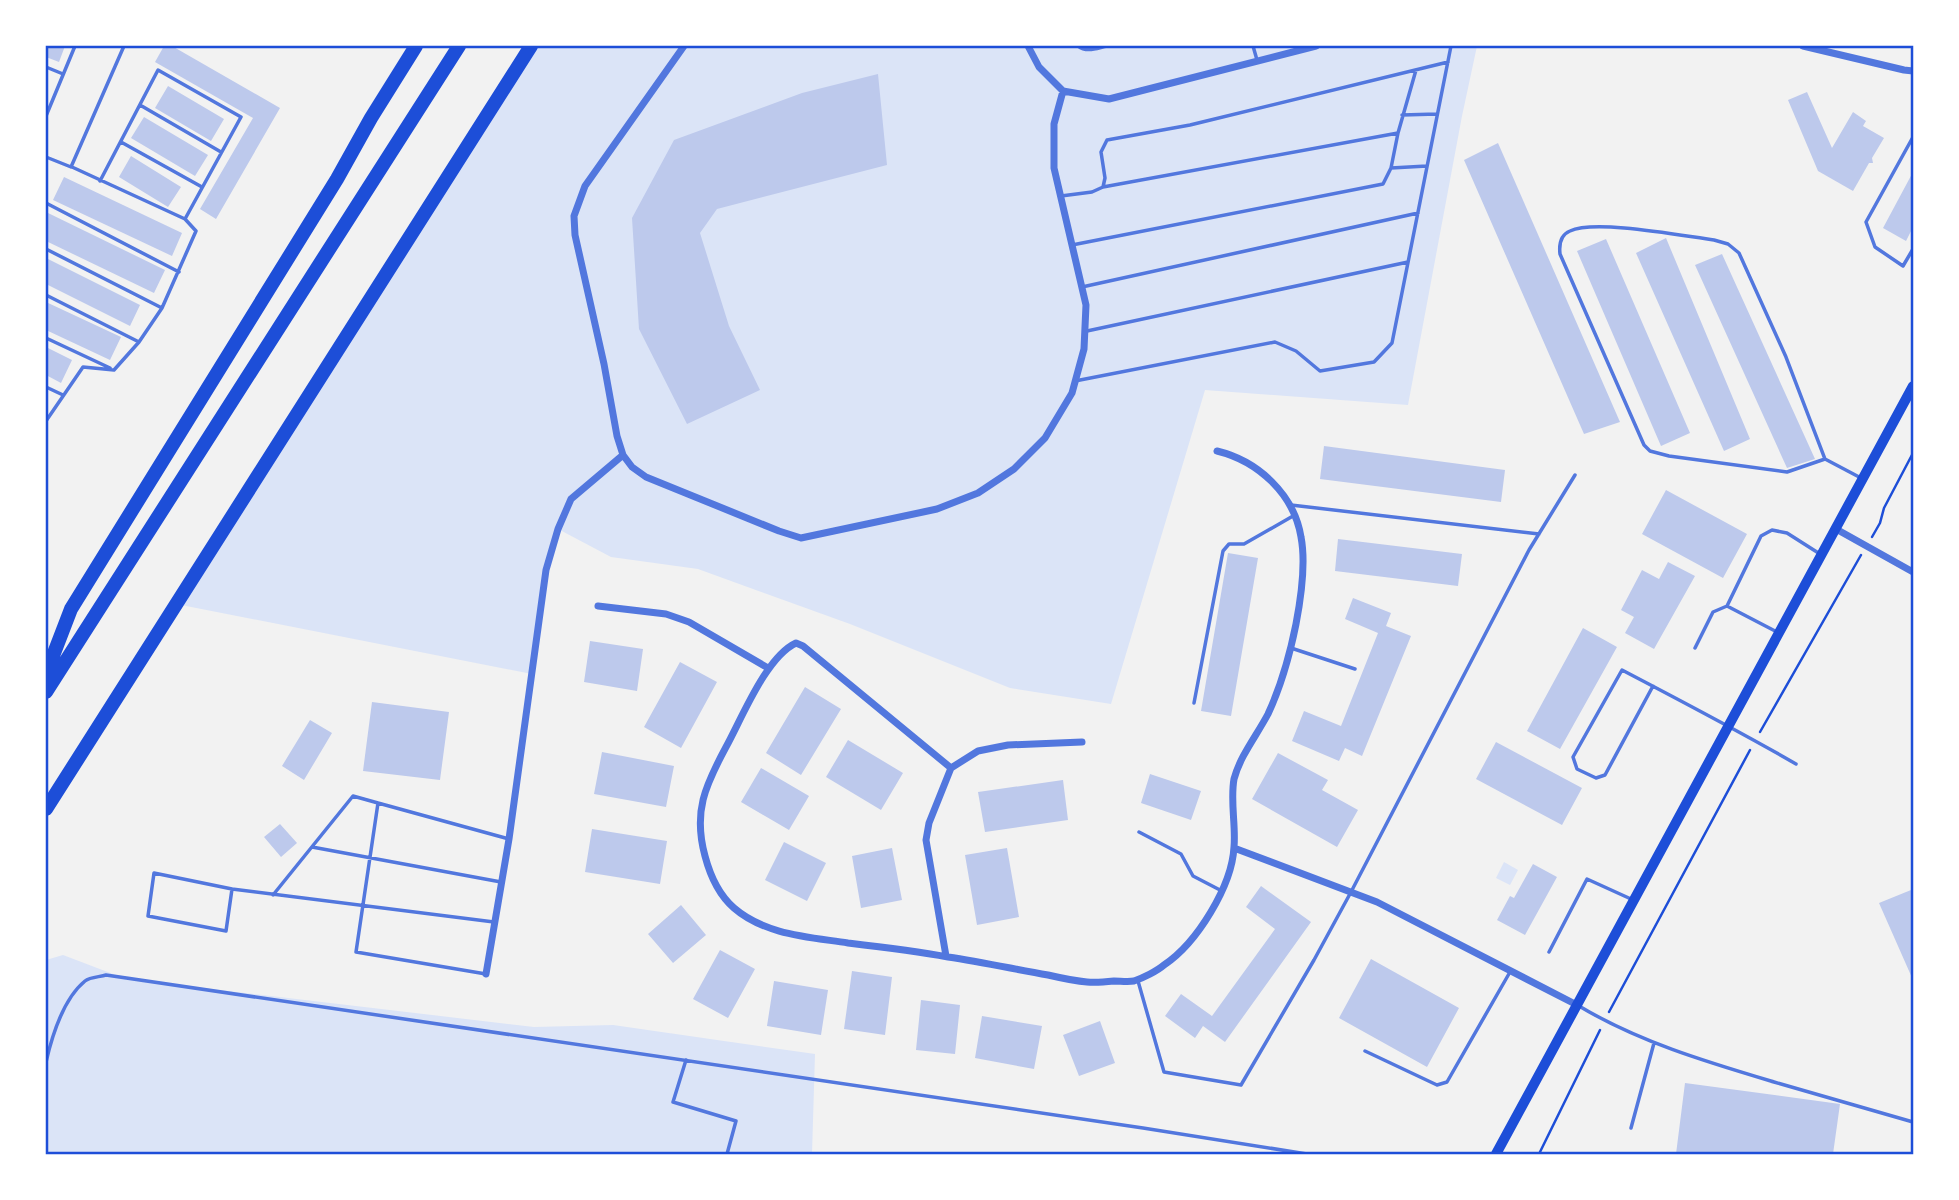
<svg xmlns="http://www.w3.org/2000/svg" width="1959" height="1200" viewBox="0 0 1959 1200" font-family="'Roboto Serif',serif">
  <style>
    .green { fill: #dbe4f7 }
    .building { fill: #bdc9ec }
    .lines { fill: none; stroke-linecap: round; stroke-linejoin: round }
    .path { stroke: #1d4ed8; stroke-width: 2.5 }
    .service { stroke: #5277de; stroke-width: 3.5 }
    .minor { stroke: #5277de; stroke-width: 7 }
    .secondary { stroke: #1d4ed8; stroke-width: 10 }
    .motorway { stroke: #1d4ed8; stroke-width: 14 }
    .neatline { fill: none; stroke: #1d4ed8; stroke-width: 2.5 }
  </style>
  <rect width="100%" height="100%" fill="#f2f2f2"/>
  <path class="green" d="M531,46H1477L1462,116L1408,405L1205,390L1111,704L1010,688L850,624L698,569L611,557L558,529L546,571L532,674L176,604Z
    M1504,862L1518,870L1510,885L1496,878Z
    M63,955L126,979L534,1027L613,1025L815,1054L812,1154H46V960Z"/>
  <path class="building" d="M46,46H65L59,62L46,57Z
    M164,46H172L280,108L216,219L200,209L253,118L155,62Z
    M878,74L887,165L717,209L700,233L729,326L760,390L687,424L639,329L632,218L674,140L802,93Z
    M168,86L224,119L211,141L155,108Z
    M1807,92L1832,148L1853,112L1866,121L1863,126L1884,138L1872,158L1873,163H1869L1853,191L1818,171L1788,100Z
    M144,117L208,155L195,176L131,138Z
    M1498,143L1620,422L1584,434L1464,160Z
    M131,156L181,187L168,207L119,177Z
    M1913,172V227L1906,241L1883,228Z
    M64,177L182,233L172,256L53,200Z
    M46,212L165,270L154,293L46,241Z
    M1666,238L1750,439L1724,451L1636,253Z
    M1606,239L1690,433L1661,446L1577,251Z
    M1722,254L1815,459L1787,468L1695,265Z
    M46,258L140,305L130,326L46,284Z
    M46,302L121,337L110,360L46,330Z
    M46,347L72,360L61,383L46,375Z
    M1324,446L1505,470L1501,502L1320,479Z
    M1666,490L1747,534L1723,578L1642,534Z
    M1338,539L1462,554L1458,586L1335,571Z
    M1228,553L1258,558L1231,716L1201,711Z
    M1668,562L1695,576L1654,649L1625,633L1634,617L1621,610L1642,570L1659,579Z
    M1353,598L1391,613L1386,626L1411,636L1362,756L1345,748L1339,761L1292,741L1304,711L1341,726L1378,633L1345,619Z
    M1583,628L1617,647L1560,749L1527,731Z
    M590,641L643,649L637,691L584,682Z
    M680,662L717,682L681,748L644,727Z
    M805,687L841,709L801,775L766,753Z
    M372,702L449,712L440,780L363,771Z
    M310,720L332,733L304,780L282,766Z
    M848,740L903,773L881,810L826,777Z
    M1496,742L1582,788L1562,825L1476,779Z
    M602,752L674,766L666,807L594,794Z
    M1278,753L1328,780L1322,790L1358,810L1337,847L1252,799Z
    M761,768L809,796L789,830L741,802Z
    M1150,774L1201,791L1191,820L1141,803Z
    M1063,780L1068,820L985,832L978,792Z
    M280,824L297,843L281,857L264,837Z
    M592,829L667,841L660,884L585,872Z
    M784,842L826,863L807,901L765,880Z
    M892,848L902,900L861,908L852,856Z
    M1007,848L1019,917L977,925L965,855Z
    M1533,864L1557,877L1525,935L1497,920L1510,896L1514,898Z
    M1261,886L1311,922L1225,1042L1203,1026L1195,1038L1165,1016L1181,994L1212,1016L1275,929L1246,907Z
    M1911,890L1913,896V980L1879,903Z
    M681,905L706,935L673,963L648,934Z
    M720,950L755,969L728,1018L693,999Z
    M1371,959L1459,1008L1427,1067L1339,1018Z
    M852,971L892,977L885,1035L844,1029Z
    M774,981L828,990L821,1035L767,1026Z
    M921,1000L960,1005L955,1054L916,1050Z
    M982,1016L1042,1026L1034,1069L975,1058Z
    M1100,1021L1115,1063L1079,1076L1063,1035Z
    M1685,1083L1840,1104L1833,1154H1676Z"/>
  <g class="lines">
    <path class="path" d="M1872,537L1880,523L1884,508L1913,453
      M1760,732L1861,555
      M1609,1012L1750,750
      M1539,1154L1600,1030"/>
    <path class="service" d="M1078,46C1087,53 1097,48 1107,46
      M1253,46L1257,60
      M46,67L63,74
      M140,105L221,152
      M1402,115L1437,114
      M46,116L75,46
      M1913,137L1866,222L1875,247L1903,266L1913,249
      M121,142L202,187
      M46,157L71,167L124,46
      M72,167L185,219
      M1391,168L1398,133L1416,70
      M1103,187L1398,133
      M1061,196L1092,192L1103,187L1105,178L1101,152L1107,140L1190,125L1448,62
      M46,203L179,272
      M1072,245L1383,184L1391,168L1427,166
      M46,249L162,308
      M1082,287L1418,213
      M46,295L139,342
      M1087,331L1408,262
      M46,338L110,368
      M1075,381L1275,342L1296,351L1320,371L1374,362L1392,343L1451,46
      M46,387L63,395
      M46,421L83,367L114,370L139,342L162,308L196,231L185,219L241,117L158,70L100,181
      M1825,459L1787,472L1669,456L1650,451L1644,445L1560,254C1559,245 1560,235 1570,231C1595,219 1683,236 1714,240L1728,244L1739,253L1786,357L1825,459L1861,478
      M1291,505L1539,534
      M1727,606L1761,536L1772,530L1787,533L1820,554
      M1291,648L1355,669
      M1695,648L1713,612L1727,606L1777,632
      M1653,686L1605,775L1596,778L1577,769L1573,757L1622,670C1681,701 1739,731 1796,764
      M1194,703L1223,551L1229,544H1244L1293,516
      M1139,832L1181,854L1193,876L1220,890
      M312,847L501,882
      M154,873L232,889L226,931L148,916Z
      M232,889L494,922
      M273,895L353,796L378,803
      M1549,952L1587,879L1631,899
      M486,974L356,952L378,803L509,839
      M1138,981L1164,1072L1241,1085L1314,960L1351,892L1529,550L1575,475
      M1579,1006C1639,1042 1707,1062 1774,1082C1820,1095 1867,1109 1913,1122
      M1365,1051L1437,1085L1447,1082L1510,972
      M686,1060L673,1102L736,1121L727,1154
      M46,1062C52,1036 63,999 85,981C90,977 100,977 106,975L1143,1128L1307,1154
      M1631,1128L1654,1043"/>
    <path class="minor" d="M1028,46L1039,67L1063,91L1109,99L1316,46
      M1803,46L1904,70L1913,71
      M623,455L632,467L646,477L779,531L801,538L937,509L978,493L1014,469L1045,438L1072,393L1084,349L1086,305L1054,168V124L1063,91
      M1836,529L1913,572
      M598,606L666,614L689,622L768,668
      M951,768L803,646L796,643C766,657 742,718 726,747C705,786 693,812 705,856C710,875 719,895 734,908C765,935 810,937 848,943C882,947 915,951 948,957C981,962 1014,969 1048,975C1061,978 1074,981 1087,982C1096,983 1105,982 1114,981C1120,981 1128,982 1134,981C1143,978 1157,971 1164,965C1197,943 1232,886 1234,847C1236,825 1230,801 1234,779C1240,756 1257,735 1268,714C1281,686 1290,654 1296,624C1301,598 1306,563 1301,537C1294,494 1258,461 1217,451
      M951,768L978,751L1008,745L1082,742
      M1234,848L1377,902L1577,1005
      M946,956L926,840L929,823L951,768
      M486,974L509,839L546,570L558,529L571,499L623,455L617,436L604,364L575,235L574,216L585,186L684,46"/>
    <path class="secondary" d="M1496,1154L1913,386"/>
    <path class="motorway" d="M46,674L71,609L337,179L371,118L416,46
      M46,692L459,46
      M46,809L531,46"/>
  </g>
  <rect width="1959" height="1200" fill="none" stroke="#ffffff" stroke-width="94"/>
  <rect x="47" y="47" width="1865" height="1106" class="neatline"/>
</svg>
